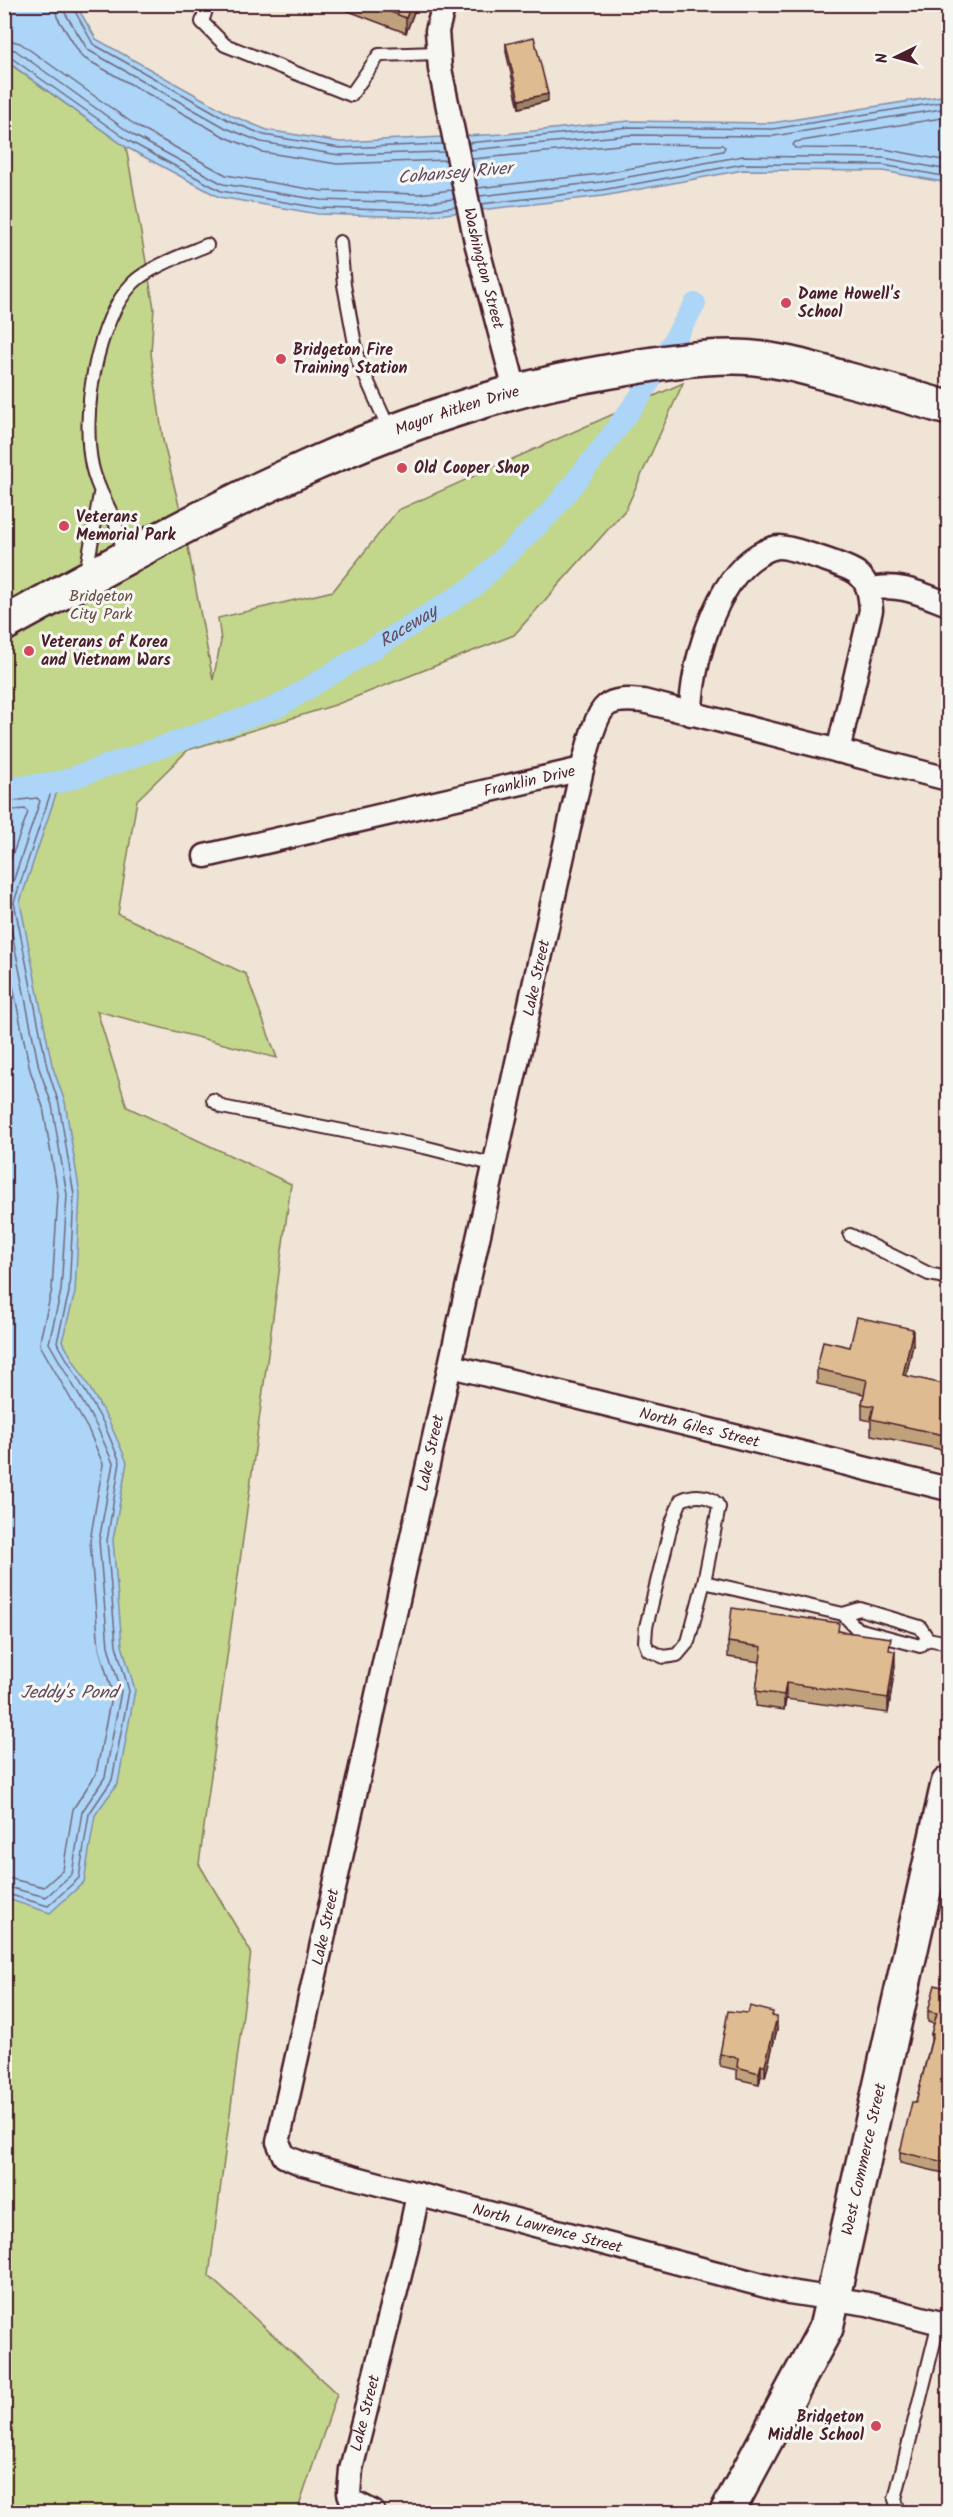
<svg xmlns="http://www.w3.org/2000/svg" width="953" height="2517" viewBox="0 0 953 2517" font-family="Kalam,sans-serif">
  <style>
    .green { fill: #c2d68c; stroke: #867a5c; stroke-width: 1.5 }
    .water { fill: #acd5f7; stroke: #858ca5; stroke-width: 1.5 }
    .lines { fill: none; stroke-linecap: round; stroke-linejoin: round }
    .shore { stroke: #71687d; stroke-width: 1.5 }
    .canal { stroke: #acd5f7; stroke-width: 22 }
    .lane-casing { stroke: #4a1f2b; stroke-width: 16 }
    .street-casing { stroke: #4a1f2b; stroke-width: 27 }
    .secondary-casing { stroke: #4a1f2b; stroke-width: 38 }
    .lane { stroke: #f6f6f2; stroke-width: 12 }
    .street { stroke: #f6f6f2; stroke-width: 22 }
    .secondary { stroke: #f6f6f2; stroke-width: 33 }
    .wall { fill: #bfa17c; stroke: #4a1f2b; stroke-width: 1.5 }
    .shaded-wall { fill: #9b8365; stroke: #4a1f2b; stroke-width: 1.5 }
    .building { fill: #debb90; stroke: #4a1f2b; stroke-width: 1.5 }
    .poi-dot { fill: #d1495b; stroke: #f6f6f2; stroke-width: 2 }
    .labels { text-anchor: middle; dominant-baseline: central; stroke-width: 6; stroke-linejoin: round; paint-order: stroke }
    .street-label { font-size: 16px; fill: #4a1f2b; stroke: #f6f6f2 }
    .poi-label { font-size: 16px; font-weight: bold; fill: #4a1f2b; stroke: #f6f6f2; text-anchor: start }
    .park-label { font-size: 16px; fill: #684d43; stroke: #f6f6f2 }
    .water-label { font-size: 18px; font-style: italic; fill: #624c5e; stroke: #f6f6f2 }
  </style>
  <rect width="100%" height="100%" fill="#efe4d5"/>
  <filter id="ink" filterUnits="userSpaceOnUse"><feTurbulence type="fractalNoise" baseFrequency=".0167" numOctaves="2"/><feDisplacementMap in="SourceGraphic" scale="12" xChannelSelector="R" yChannelSelector="G"/><feConvolveMatrix kernelMatrix="1 2 1 2 8 2 1 2 1" color-interpolation-filters="sRGB"/></filter>
  <g filter="url(#ink)">
    <path class="green" d="M4,60L126,147L154,308L151,353L163,440L184,526L213,680L221,641L218,618L333,591L398,510L683,383L626,509L514,635L335,705L188,750L137,800L118,914L246,974L277,1058L97,1011L127,1107L291,1184L199,1864L251,1952L209,2276L337,2394L297,2512H5Z"/>
    <path class="water" d="M5,5H76L96,39L233,116L267,130L340,142L505,134L629,121L772,123L948,95V183L883,171L743,170L603,196L419,217L318,214L219,197L126,147L5,60Z
      M60,782L20,902L52,1065L65,1102L80,1194L75,1293L62,1341L109,1421L127,1462L113,1540L122,1645L135,1690L118,1783L95,1815L84,1882L50,1913L4,1898V789Z"/>
    <g class="lines">
      <path class="shore" d="M55,4L57,17L82,57L225,137L262,152L337,164L446,160
        M64,4L65,13L88,50L226,128L261,142L339,155L444,152
        M71,4L93,44L230,121L264,135L340,148L443,144
        M4,39L20,43L138,127L226,175L321,191L418,194L452,190
        M4,48L15,50L133,135L223,184L320,200L418,203L454,199
        M4,55L10,57L129,141L221,191L319,208L418,211L456,207
        M948,117L795,142L793,145L795,148L884,149L948,161
        M468,143L630,127L773,129L948,101
        M470,150L630,135L774,136L948,108
        M472,159L630,144L722,145L725,147L723,151L600,174L478,188
        M480,196L601,182L743,156L884,158L948,170
        M481,204L602,190L743,164L883,165L948,177
        M4,794L48,789L51,792L14,902L47,1067L59,1104L74,1195L69,1292L57,1342L104,1424L120,1462L107,1541L116,1645L129,1691L112,1780L89,1814L79,1878L48,1906L4,1893
        M4,802L37,798L40,801L6,903L39,1068L52,1105L67,1195L61,1291L49,1343L97,1427L113,1463L99,1541L108,1646L121,1691L105,1777L82,1812L72,1874L46,1897L4,1886
        M4,811L25,809L28,812L4,878
        M4,942L30,1070L43,1107L58,1195L52,1289L41,1336L40,1345L89,1431L103,1464L90,1541L99,1648L112,1692L96,1774L73,1809L63,1870L44,1887L4,1877"/>
      <path class="canal" id="s1" d="M4,789L60,782L277,707L472,588L551,512L602,448L642,394L695,304"/>
      <defs>
        <path id="lane" d="M208,4L202,22L225,45L351,95L379,55L437,53
          M340,242L344,285L358,360L390,431
          M125,557C122,545 119,533 115,522C107,502 97,489 92,466C81,415 96,321 133,283C149,267 186,254 207,245
          M86,573L100,494
          M213,1100L222,1107L424,1147L495,1165
          M850,1235L929,1274L948,1278
          M704,1582L688,1642L677,1655L664,1657L648,1650L645,1642L646,1627L671,1525L681,1500C694,1494 712,1494 719,1507L704,1582L843,1614
          M928,1639L920,1646L857,1629L843,1614L860,1609L920,1627L928,1639L948,1643
          M899,2512L895,2499L939,2322"/>
        <g id="street">
          <path id="s2" d="M444,4L437,31L440,69L476,242L515,390"/>
          <path d="M870,590C896,581 924,595 948,604"/>
          <path d="M691,714C691,666 715,581 758,555C763,552 773,547 779,547C790,547 848,566 857,573C869,583 870,595 871,610L838,751"/>
          <path id="s3" d="M948,779L643,701C632,700 615,698 606,706C594,716 587,753 582,769L278,2142L284,2156L303,2164L789,2292L868,2304L948,2325"/>
          <path id="s4" d="M205,856L582,769"/>
          <path id="s5" d="M451,1366L948,1489"/>
          <path id="s6" d="M373,2512L352,2501L349,2493L351,2469L407,2247L418,2194"/>
        </g>
        <g id="secondary">
          <path id="s7" d="M4,624C197,518 392,407 612,371C652,364 693,357 733,357C772,357 809,368 846,379C880,388 914,398 948,408"/>
          <path id="s8" d="M727,2512L826,2328L948,1784"/>
        </g>
      </defs>
      <use href="#lane" class="lane-casing"/>
      <use href="#street" class="street-casing"/>
      <use href="#secondary" class="secondary-casing"/>
      <use href="#lane" class="lane"/>
      <use href="#street" class="street"/>
      <use href="#secondary" class="secondary"/>
    </g>
    <path class="wall" d="M330,4H417L406,33Z
      M506,44L548,101L519,108L506,52Z
      M913,1344L906,1376L948,1385V1451L871,1435V1421L862,1419V1404L864,1394L817,1384V1369L850,1347Z
      M839,1631L891,1651L895,1666L888,1713L786,1699L784,1710L756,1706V1691L760,1662L728,1657V1642Z
      M948,1989V2174L900,2163V2152L916,2102L931,2041V2034L934,2024L928,2022V2011Z
      M773,2016L777,2029L765,2077L761,2076L759,2084L737,2079V2070L720,2066V2054Z"/>
    <path class="shaded-wall" d="M411,4H417L406,33V18Z
      M548,94V101L519,108V100Z
      M913,1329V1344L903,1390V1375Z
      M895,1651V1666L888,1713V1698Z
      M786,1683V1699L784,1710V1695Z
      M777,2017V2029L765,2077V2065Z
      M761,2065V2076L759,2084V2073Z"/>
    <path class="building" d="M370,4H411L406,18Z
      M534,37L548,94L519,100L506,44Z
      M857,1317L913,1329L903,1375L948,1385V1436L871,1419L874,1406L862,1404L867,1380L817,1369L823,1341L850,1347Z
      M732,1608L839,1623L838,1631L891,1638L889,1650L895,1651L888,1698L786,1683L784,1695L756,1691L762,1647L728,1642Z
      M935,1985L948,1989V2163L900,2152L912,2102H916L933,2034H931L937,2013L928,2011Z
      M750,2006L773,2012L772,2016L777,2017L765,2065H761L759,2073L737,2067L738,2058L720,2054L728,2011L748,2013Z"/>
  </g>
  <g class="poi-dot">
    <circle cx="786" cy="303" r="6"/>
    <circle cx="281" cy="359" r="6"/>
    <circle cx="402" cy="468" r="6"/>
    <circle cx="64" cy="526" r="6"/>
    <circle cx="29" cy="651" r="6"/>
    <circle cx="876" cy="2426" r="6"/>
  </g>
  <g class="labels">
    <g class="street-label">
      <text stroke="none"><textPath href="#s2" startOffset="270">Washington Street</textPath></text>
      <text stroke="none"><textPath href="#s7" startOffset="502">Mayor Aitken Drive</textPath></text>
      <text stroke="none"><textPath href="#s4" startOffset="333">Franklin Drive</textPath></text>
      <text transform="translate(537 978) rotate(-78)">Lake Street</text>
      <text stroke="none"><textPath href="#s5" startOffset="256">North Giles Street</textPath></text>
      <text transform="translate(431 1453) rotate(-78)">Lake Street</text>
      <text transform="translate(326 1927) rotate(-78)">Lake Street</text>
      <text stroke="none"><textPath href="#s8" startOffset="382">West Commerce Street</textPath></text>
      <text stroke="none"><textPath href="#s3" startOffset="2116">North Lawrence Street</textPath></text>
      <text stroke="none"><textPath href="#s6" startOffset="114">Lake Street</textPath></text>
    </g>
    <g class="poi-label">
      <text x="798" y="294">Dame Howell's<tspan x="798" dy="18">School</tspan></text>
      <text x="293" y="350">Bridgeton Fire<tspan x="293" dy="18">Training Station</tspan></text>
      <text x="414" y="468">Old Cooper Shop</text>
      <text x="76" y="517">Veterans<tspan x="76" dy="18">Memorial Park</tspan></text>
      <text x="41" y="642">Veterans of Korea<tspan x="41" dy="18">and Vietnam Wars</tspan></text>
      <text x="864" y="2417" text-anchor="end">Bridgeton<tspan x="864" dy="18">Middle School</tspan></text>
    </g>
    <g class="park-label">
      <text x="101" y="596">Bridgeton<tspan x="101" dy="18">City Park</tspan></text>
    </g>
    <g class="water-label">
      <text transform="translate(455 174) rotate(-5)">Cohansey River</text>
      <text stroke="none"><textPath href="#s1" startOffset="440">Raceway</textPath></text>
      <text x="69" y="1693">Jeddy's Pond</text>
    </g>
  </g>
  <rect width="953" height="2517" fill="none" stroke="#f6f6f2" stroke-width="24"/>
  <rect x="12" y="12" width="929" height="2493" fill="none" stroke="#4a1f2b" stroke-width="2" filter="url(#ink)"/>
  <g transform="translate(896 57) rotate(265)" stroke="#f6f6f2" stroke-width="4.5" paint-order="stroke">
  <path d="M0-4.5L10 22L0 15L-10 22Z" fill="#4a1f2b"/>
  <text y="-9" font-size="16" font-weight="bold" text-anchor="middle" fill="#4a1f2b">N</text>
  </g>
</svg>
